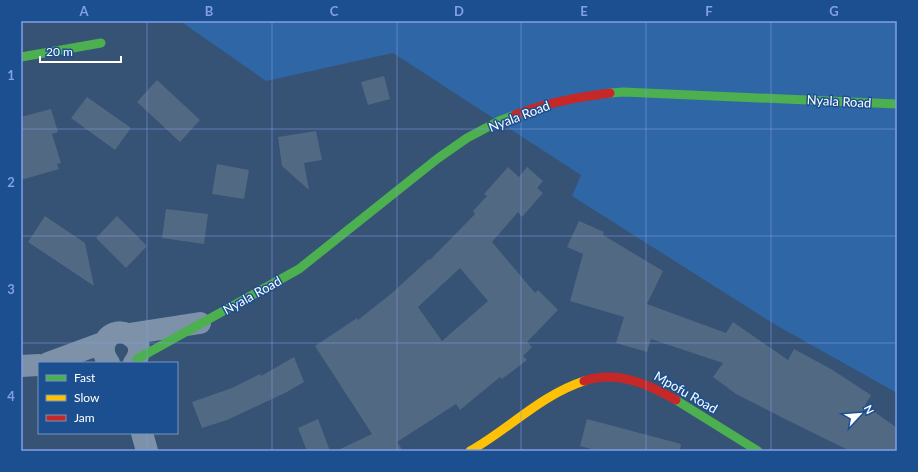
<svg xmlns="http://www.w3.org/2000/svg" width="918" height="472" viewBox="0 0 918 472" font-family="Lato,sans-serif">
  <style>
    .green { fill: #2f66a5 }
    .building { fill: #526984; fill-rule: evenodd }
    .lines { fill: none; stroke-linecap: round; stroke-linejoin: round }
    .street { stroke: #7d92a8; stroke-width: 22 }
    .fast { stroke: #4caf50; stroke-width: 9 }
    .slow { stroke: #ffc107; stroke-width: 9 }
    .jam { stroke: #c62828; stroke-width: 9 }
    .grid { fill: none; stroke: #839eea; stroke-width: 1; stroke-opacity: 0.55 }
    .labels { text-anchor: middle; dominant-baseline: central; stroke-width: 3; stroke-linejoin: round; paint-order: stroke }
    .street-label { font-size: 13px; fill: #fff; stroke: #1b4f8f }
    .neatline { fill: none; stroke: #839eea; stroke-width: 1.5 }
    .grid-label { font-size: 13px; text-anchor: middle; font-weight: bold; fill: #839eea }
  </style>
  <rect width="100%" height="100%" fill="#365274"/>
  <path class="green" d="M180,21H897V393L774,324L572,196L581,175L393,53L266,81Z"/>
  <path class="building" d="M384,76L390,99L368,105L361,82Z
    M157,80L200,120L180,142L137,102Z
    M87,97L131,128L115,150L71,118Z
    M51,109L58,132L52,134L61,163L57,164L59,169L21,180V117Z
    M316,131L322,160L304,163L309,190L282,166L278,137Z
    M217,164L249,170L244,199L212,194Z
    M508,167L519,177L527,167L543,181L537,188L543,193L522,217L518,212L492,242L535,293L538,290L558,310L527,342L532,347L523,356L527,360L502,379L500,377L460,410L456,404L397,442L403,451H336L372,434L315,346L357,318L358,320L392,293L429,259L430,260L475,214L473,211L487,196L484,194ZM460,268L488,301L442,341L418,307Z
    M166,209L208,214L204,244L162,238Z
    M45,216L85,243L94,286L28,242Z
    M117,216L147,246L126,268L96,238Z
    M579,221L604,232L603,235L663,271L647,304L726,333L733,322L788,360L794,349L831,369L871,395L865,405L897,428V451H850L785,419L736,394L713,377L723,363L651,339L647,352L616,343L624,317L570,301L583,254L567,247Z
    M294,357L304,382L285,393L227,420L202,428L192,402L232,388L260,374L261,376Z
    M318,419L330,451H307L298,428Z
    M587,419L681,444L680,451H599L580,446Z"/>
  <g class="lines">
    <path class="street" d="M129,334L200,323
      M48,363L105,342
      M109,363C105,358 103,353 104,346C110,318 154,338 134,363
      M21,366L39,365
      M142,433L147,451"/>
    <path class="fast" d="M21,57L101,43
      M610,93L623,92L897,104
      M137,359L299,269L437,159L467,138L499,121L515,115
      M676,400L758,451"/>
    <path class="slow" d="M470,451C509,429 541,395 584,381"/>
    <path class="jam" d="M515,115C545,103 578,97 610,93
      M584,381C617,370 648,384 676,400"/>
  </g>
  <path class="grid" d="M147,21V363M272,21V451M397,21V451M521,21V451M646,21V451M771,21V451M21,129H897M21,236H897M21,343H897M147,433V451"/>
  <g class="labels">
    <g class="street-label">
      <text transform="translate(839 101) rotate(3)">Nyala Road</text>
      <text transform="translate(519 116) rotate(-21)">Nyala Road</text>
      <text transform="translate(252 295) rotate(-29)">Nyala Road</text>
      <text transform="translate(686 392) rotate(30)">Mpofu Road</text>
    </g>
  </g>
  <rect width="918" height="472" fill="none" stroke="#1b4f8f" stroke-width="44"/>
  <rect x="38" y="362" width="140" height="72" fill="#1b4f8f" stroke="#7695bc"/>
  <rect x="46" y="375" width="20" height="6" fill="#4caf50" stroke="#7695bc"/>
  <text x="74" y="382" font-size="12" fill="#ffffff">Fast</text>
  <rect x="46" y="395" width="20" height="6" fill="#ffc107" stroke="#7695bc"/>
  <text x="74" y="402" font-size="12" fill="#ffffff">Slow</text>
  <rect x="46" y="415" width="20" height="6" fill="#c62828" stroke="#7695bc"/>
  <text x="74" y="422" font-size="12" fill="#ffffff">Jam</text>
  <g transform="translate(860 414) rotate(64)" stroke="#1b4f8f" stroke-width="3" paint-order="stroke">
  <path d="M0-3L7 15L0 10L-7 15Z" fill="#ffffff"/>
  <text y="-6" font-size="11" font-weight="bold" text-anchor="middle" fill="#ffffff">N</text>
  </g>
  <path d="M40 56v6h81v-6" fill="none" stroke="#ffffff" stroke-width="2"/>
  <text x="46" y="56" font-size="12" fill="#ffffff" stroke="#1b4f8f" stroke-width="3" paint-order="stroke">20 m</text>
  <rect x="22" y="22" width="874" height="428" class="neatline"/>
  <g class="grid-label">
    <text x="84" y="16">A</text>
    <text x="209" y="16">B</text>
    <text x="334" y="16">C</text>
    <text x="459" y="16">D</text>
    <text x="584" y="16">E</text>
    <text x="709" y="16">F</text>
    <text x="834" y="16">G</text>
    <text x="11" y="80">1</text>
    <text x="11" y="187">2</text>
    <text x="11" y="294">3</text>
    <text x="11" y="401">4</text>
  </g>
</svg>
